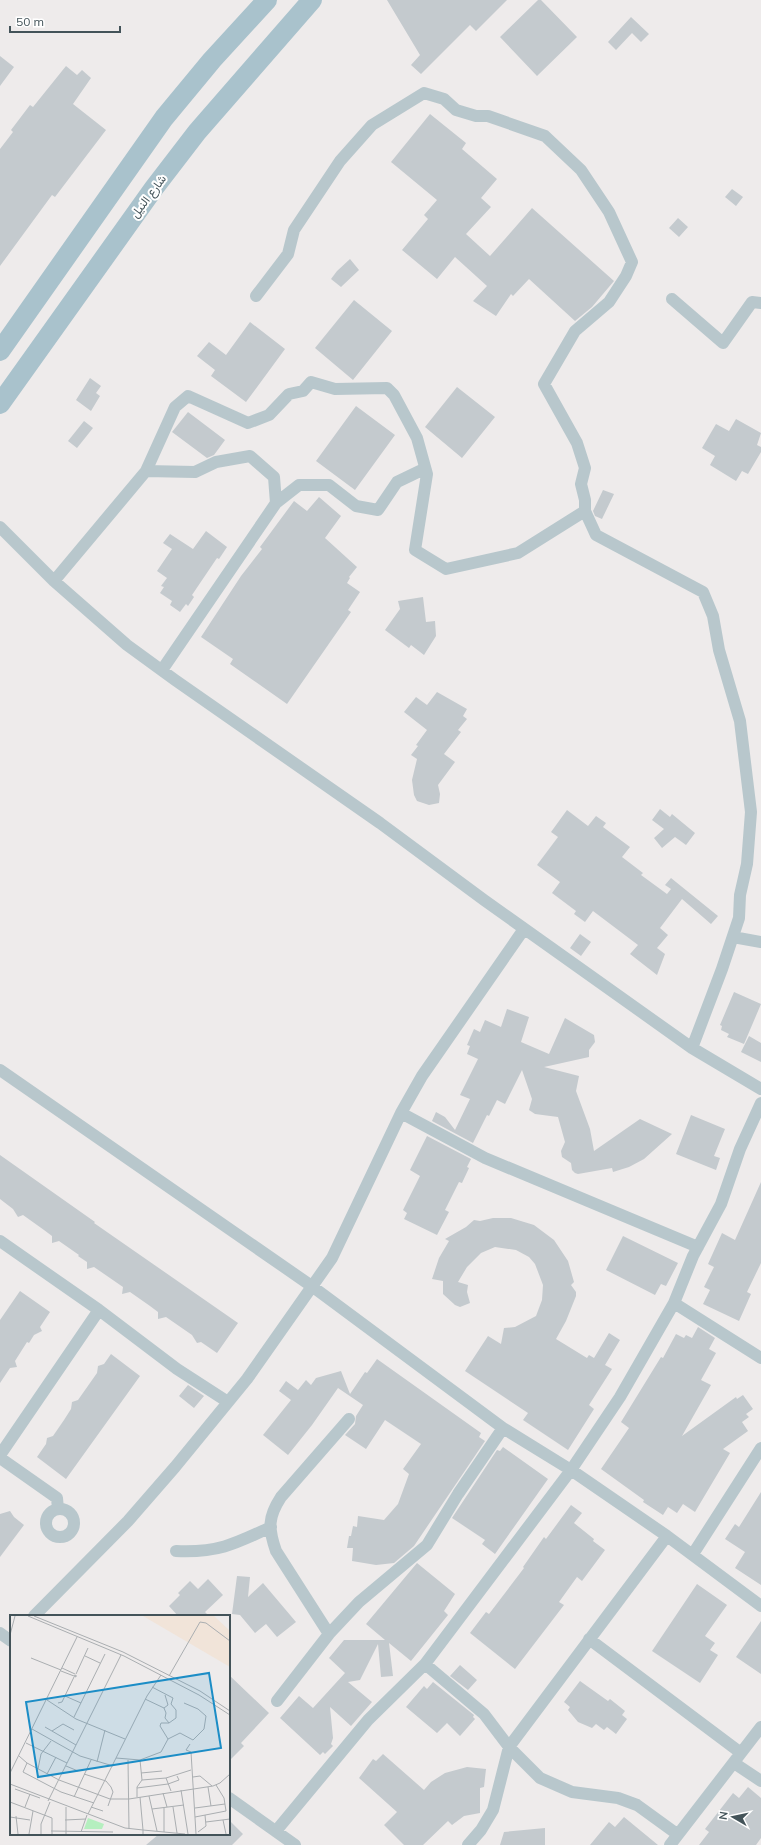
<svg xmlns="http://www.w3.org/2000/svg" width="761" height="1845" viewBox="0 0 761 1845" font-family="Mulish,Vazirmatn,sans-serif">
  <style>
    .building { fill: #c4cace }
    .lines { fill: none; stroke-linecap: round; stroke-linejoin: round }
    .street { stroke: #b8c7cc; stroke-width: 12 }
    .primary { stroke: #a9c2cc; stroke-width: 20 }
    .labels { text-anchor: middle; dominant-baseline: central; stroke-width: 4; stroke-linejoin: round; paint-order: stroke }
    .street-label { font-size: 12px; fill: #435359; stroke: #fff }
    .inset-road { fill: none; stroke: #aaaeb1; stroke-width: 1 }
    .view { fill: #1c8dc6; fill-opacity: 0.15; stroke: #1c8dc6; stroke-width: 2 }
    .inset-edge { fill: none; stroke: #435359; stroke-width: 2 }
  </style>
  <rect width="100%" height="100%" fill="#eeebeb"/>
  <path class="building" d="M387,0H507L476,31L470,25L421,74L411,65L420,55Z
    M538,0H541L577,37L537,76L500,37Z
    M631,17L649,34L641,42L632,33L616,50L608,42Z
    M0,56L14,67L0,86Z
    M66,66L77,75L82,70L91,78L73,104L106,130L55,197L52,195L0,266V149L13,132L11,130L30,105L33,107Z
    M430,114L466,143L462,149L497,179L481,198L491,207L466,234L490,256L532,208L614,281L592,307L575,321L529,279L513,296L511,294L496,316L473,301L487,286L455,257L437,279L402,250L428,219L424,215L437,200L391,162Z
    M732,189L743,197L736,206L725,197Z
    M678,218L688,227L679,237L669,228Z
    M350,259L359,270L341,287L331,279L337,271Z
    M354,300L392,331L353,380L315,348Z
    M250,322L285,349L246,402L211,376L215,370L197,356L209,342L226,355Z
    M90,378L101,386L96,393L100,396L91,411L76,400Z
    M457,387L495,417L462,458L425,427Z
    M356,406L395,435L355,490L316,461Z
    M188,412L225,440L214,455L207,458L172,432Z
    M736,419L761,433L757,445L761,447V452L748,474L742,471L736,481L710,465L715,456L702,448L716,424L729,431Z
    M84,421L93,428L77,448L68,441Z
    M603,490L614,494L602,519L595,516L593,511Z
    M319,497L341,516L325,538L357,567L349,577L350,578L347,583L360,592L348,610L351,612L287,704L230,664L233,659L201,637L241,576L262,549L260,547L294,501L307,511Z
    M206,531L227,547L219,559L217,558L192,595L194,597L188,606L186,604L180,612L170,605L172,601L160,593L164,587L161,586L167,578L157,571L172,549L163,543L170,534L193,549Z
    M423,597L426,622L435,621L436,636L424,655L411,645L409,648L385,630L400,609L398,601Z
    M437,692L467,709L463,716L467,719L458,730L461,732L444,754L455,762L438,785L440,794L439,803L429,805L417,801L414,795L412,780L417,759L411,755L418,746L416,745L427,730L404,712L416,697L427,705Z
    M660,809L670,817L672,814L695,833L686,845L675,837L662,848L654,838L664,829L652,820Z
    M567,810L588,826L596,816L606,823L603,827L630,847L622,857L643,873L641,875L667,894L671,889L665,885L671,878L718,916L711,924L682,899L660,928L668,935L657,948L665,954L657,975L630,954L638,945L593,911L585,922L574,914L576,911L552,893L560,882L537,865L558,837L551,832Z
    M580,934L591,942L581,956L570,948Z
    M734,992L761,1004L744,1044L727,1037L729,1034L721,1030L722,1026L720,1025Z
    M507,1009L529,1017L521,1042L549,1054L565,1018L594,1035L595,1042L589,1050V1057L544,1067L579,1076L576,1091L590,1129L594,1151L640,1119L672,1134L644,1159L629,1167L613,1172L612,1168L578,1174L575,1173L572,1170L571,1163L562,1157L561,1151L565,1142L558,1117L535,1114L529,1110L532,1099L522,1070L505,1104L497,1100L489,1116L487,1115L473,1143L432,1121L436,1112L445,1117L455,1130L470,1099L460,1095L478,1059L467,1054L470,1046L467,1045L474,1029L480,1032L485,1020L501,1027Z
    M749,1036L761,1043V1062L741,1052Z
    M691,1115L725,1129L714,1156L720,1158L716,1170L676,1154Z
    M427,1136L471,1159L467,1167L469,1168L462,1183L459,1182L445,1210L449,1212L437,1235L404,1219L407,1213L403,1210L420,1176L410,1170Z
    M0,1155L95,1222L94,1223L238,1323L217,1353L201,1342L197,1343L192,1335L166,1317L158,1319V1312L150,1306L130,1292L122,1294L123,1287L94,1267L87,1269V1262L78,1256L79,1255L59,1241L52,1243V1236L44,1230L23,1215L18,1217L13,1209L0,1199Z
    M761,1182V1263L747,1292L751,1294L739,1321L703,1304L710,1290L704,1287L714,1267L708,1264L722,1233L735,1240Z
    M493,1218H511L534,1225L554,1240L568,1261L574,1282L571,1285L576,1292V1296L566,1321L556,1339L587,1358L589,1355L594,1358L609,1333L620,1340L605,1365L612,1369L589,1405L594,1409L568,1450L523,1420L528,1413L465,1371L488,1336L501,1344L504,1328L515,1327L536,1316L542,1300L543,1285L535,1264L529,1257L516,1250L495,1247L481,1253L467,1267L458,1282L468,1285L467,1292L470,1303L460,1307L455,1305L443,1294V1281L432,1279L439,1258L449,1241L445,1239L466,1227L474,1220L480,1221Z
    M623,1236L678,1263L666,1286L661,1284L655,1295L606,1270Z
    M20,1291L50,1312L40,1327L42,1331L34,1335L29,1343L27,1342L15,1361L17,1367L10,1368L0,1383V1320Z
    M698,1327L715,1338L709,1349L716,1353L701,1380L711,1385L682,1436L736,1397L737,1399L743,1395L753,1409L746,1414L749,1417L742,1422L748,1431L723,1449L730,1453L695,1512L683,1504L677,1513L668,1507L663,1515L643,1502L644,1500L601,1469L629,1428L621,1422L661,1357L663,1358L676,1334L684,1338L686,1335L692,1338Z
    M111,1354L140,1376L66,1479L37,1457L46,1444L47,1438L53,1436L64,1420L71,1409L72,1402L78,1400L97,1373L98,1366L104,1364Z
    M377,1359L481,1433L479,1437L485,1441L414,1546L394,1563L376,1565L352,1561L353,1548H347L349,1536H351L353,1526L357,1527L358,1516L384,1520L398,1504L409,1474L403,1469L421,1444L385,1420L366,1449L345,1435L355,1424L356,1416L363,1405L338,1388L312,1425L288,1455L263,1435L291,1400L279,1391L286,1381L298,1390L306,1380L311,1385L316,1378L341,1371L350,1394L365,1372L367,1373Z
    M188,1385L204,1396L194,1408L179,1396Z
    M503,1447L548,1479L495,1554L482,1544L485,1540L452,1518L497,1450L500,1451Z
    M761,1492V1585L735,1568L745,1552L725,1539L735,1524L739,1527Z
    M571,1505L582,1513L574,1523L594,1539L593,1541L605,1550L582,1581L577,1577L559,1602L564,1605L515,1669L470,1633L486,1612L489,1614L524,1568L523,1567L544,1537L546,1539Z
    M10,1511L14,1517L24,1525L0,1557V1514Z
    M417,1563L455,1594L444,1611L448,1615L411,1661L389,1643L393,1676L381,1677L378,1644L360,1680L348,1682L372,1702L351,1726L330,1707L333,1738L331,1744L333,1746L325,1754L323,1752L320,1755L280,1718L299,1696L313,1708L345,1673L329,1658L344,1640H385L366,1624Z
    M237,1576L250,1577L248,1597L263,1583L296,1622L277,1637L266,1624L255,1633L240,1615L232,1614Z
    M208,1579L223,1595L205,1612L209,1616H178L169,1606L180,1595L178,1593L190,1581L198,1589Z
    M697,1584L727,1605L705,1636L715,1643L710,1650L718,1655L700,1683L652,1651Z
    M761,1621V1674L736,1657Z
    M460,1665L477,1680L468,1690L450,1676Z
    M229,1675L269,1713L241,1743L244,1746L229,1761Z
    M580,1681L608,1701L610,1699L625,1711L622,1715L627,1719L616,1734L607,1727L604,1730L596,1724L592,1728L578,1722L568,1710L570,1707L564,1702Z
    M433,1682L474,1715L473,1717L475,1719L460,1736L447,1723L437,1733L406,1707L424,1686L427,1689Z
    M383,1754L424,1790L431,1782L445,1773L467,1767L486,1769L484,1787L480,1788V1813L464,1816L452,1825L448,1821L423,1845H404L384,1825L397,1812L359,1778L373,1759L376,1761Z
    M748,1787L761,1798V1838L756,1845H699L709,1832L705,1829L733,1793L739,1798Z
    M624,1817L658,1845H590L609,1822L615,1827Z
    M229,1820L243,1834L232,1845H146L159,1834H229Z
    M545,1828V1845H500L504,1832Z"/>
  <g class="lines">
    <path class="street" d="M256,296L288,254L294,230L340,161L372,125L424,93L444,99L456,110L476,116H488L545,136L581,170L609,212L632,262L626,276L609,302L575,331L544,384L577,443L585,468L581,484L585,500V511
      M672,299L723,343L752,302L761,303
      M146,471L195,472L216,462L250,456L274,477L276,503L299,485H329L356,506L378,510L397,482L424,469L427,474
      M0,527L54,581L127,645L175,680L380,823L484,900L692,1048L761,1089
      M54,581L146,471L175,407L188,396L248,423L269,415L289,394L303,391L311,382L335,389L387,388L394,395L417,438L427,474L415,550L446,569L518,553L585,511L596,535L703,592L713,616L719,650L740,721L751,812L747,864L740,895L739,918L722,969L692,1048
      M162,670L276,503
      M733,937L761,942
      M0,1070L313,1287L503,1428L571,1470L667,1536L761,1606
      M401,1113L485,1158L698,1247
      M0,1241L99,1310L177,1369L228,1402
      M674,1303L761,1358
      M0,1455L99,1310
      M0,1458L57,1498L58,1509
      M46 1523a14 14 0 1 1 28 0a14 14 0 1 1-28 0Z
      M176,1551C217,1553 235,1544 271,1527
      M693,1554L761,1448
      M34,1616L128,1521L175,1467L247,1379L332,1258L401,1113L422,1076L524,929
      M0,1633L11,1641
      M329,1634L276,1551C268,1528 268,1517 281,1497L349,1419
      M589,1639L741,1753
      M425,1664L484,1714L509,1747L540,1778L572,1792L618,1798L637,1805L677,1834
      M277,1701L329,1634L359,1602L427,1545L458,1494L503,1428
      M734,1763L761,1781
      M229,1798L295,1845
      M276,1831L368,1720L425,1664L571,1470L620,1397L674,1303L693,1256L721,1204L740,1149L761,1103
      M468,1845L481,1830L493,1810L509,1747L667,1536
      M670,1845L761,1727"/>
    <path class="primary" d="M0,351L164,118L212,60L267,0
      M0,404L154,188L197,132L312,0"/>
  </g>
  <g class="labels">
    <g class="street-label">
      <text transform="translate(148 196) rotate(-53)">شارع النيل</text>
    </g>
  </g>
  <g transform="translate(10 1615)">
    <rect width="220" height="220" fill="#eeebeb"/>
    <path d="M133,1H204L220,16V52Z" fill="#f1e4d9"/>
    <path d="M78,203L94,209L92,214H74Z" fill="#b5efbf"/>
    <path class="inset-road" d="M18,1L114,41L189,80L220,100M24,1L113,37L190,76L220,96M0,20L5,1M75,41L90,48M21,43L51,55M52,53L65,59M51,56L64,61L66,60V62L64,61M66,59L78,33M159,61L190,7L196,8L220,26M155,80L158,90L154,93L156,98L155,103L159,108M55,81L71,88M135,84L154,93M37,85L66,104L115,124M48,88L52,87L64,62M64,102L95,39M35,112L66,130M22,114L70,141L103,151M42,116L53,109L64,115M158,124L170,118L183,125L194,114L196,101L188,94L174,88M16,128L57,148M180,129L176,135L181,137L186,219M9,141L17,148L49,165L100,184H119L203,171L210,168L220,159M106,143L130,145L151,137L158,124L150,111L151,108H159L166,103V95L161,89L163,83L142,72M118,145L119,214M87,147L95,115M17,148L13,157L51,177L84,188M56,151L68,156M28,154L31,139L41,126M0,158L67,22M131,158L152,156M37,159L46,142M74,159L96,166L101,172L103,177L98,191M183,162L190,161L202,171M156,163L161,176M132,165L156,163L181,155M0,169L115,213L133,215V219M158,169L169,165L167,161M198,172L201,191M127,173L158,169M5,174L30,183M171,175L178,219M153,178L157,192M139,181L147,216M64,182L81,145M127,182V172L132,165L130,145M130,182L133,215M38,186L111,40M0,187L42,203V219M15,192L20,179M56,192V219M81,192L93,196M163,192L167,218M154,193V217M185,193L215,189M142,194L174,190M78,199L137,81L151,60M6,201L8,219M0,202L20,205M185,202L216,196L214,183L206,170M55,205L76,204M213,205L216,219M196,207L220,204M133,215L175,219M41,216L103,217M71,217L77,200M188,217L196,211L195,200M19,219L23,196M31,219V209L40,187"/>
    <path class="view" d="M199,58L211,133L28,162L16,87Z"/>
    <rect width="220" height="220" class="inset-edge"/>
  </g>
  <g transform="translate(733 1817) rotate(279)" stroke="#ffffff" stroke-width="3" paint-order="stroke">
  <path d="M0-3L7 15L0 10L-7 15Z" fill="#435359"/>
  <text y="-6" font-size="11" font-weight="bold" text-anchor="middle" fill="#435359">N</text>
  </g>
  <path d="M10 26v6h110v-6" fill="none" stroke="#435359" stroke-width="2"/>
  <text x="16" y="26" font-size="12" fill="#435359" stroke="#ffffff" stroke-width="3" paint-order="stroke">50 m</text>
</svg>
